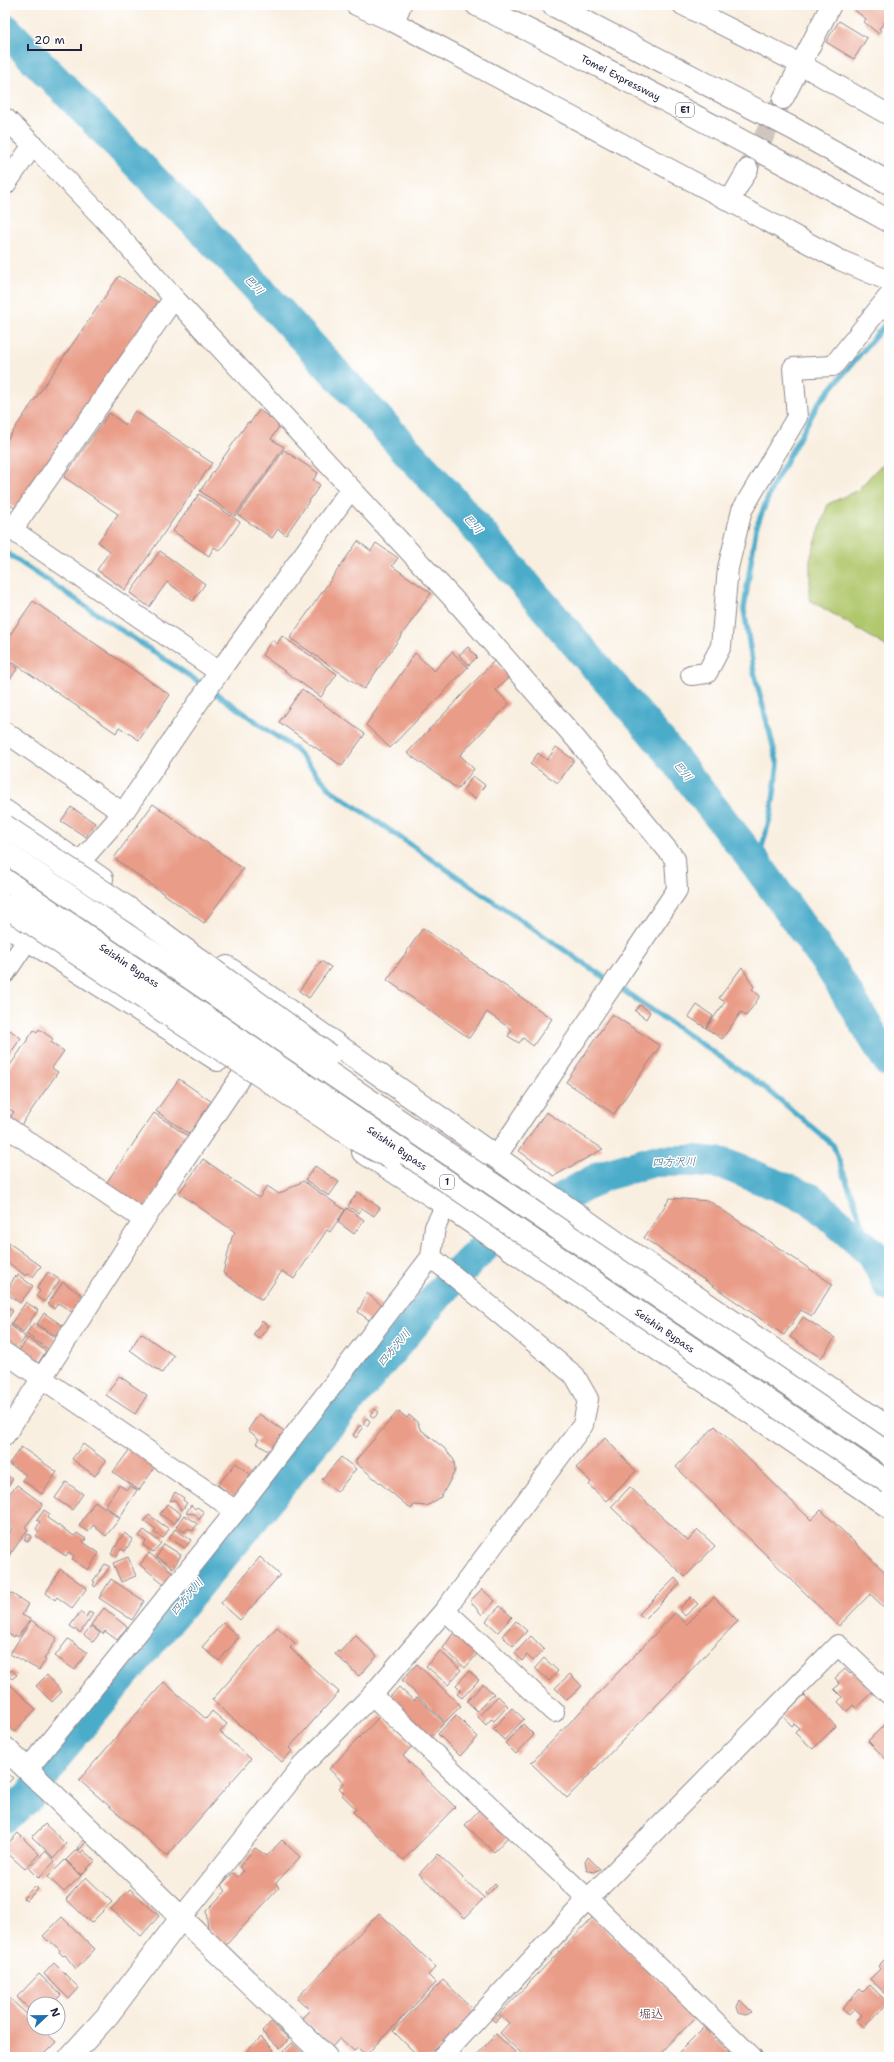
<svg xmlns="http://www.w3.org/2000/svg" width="894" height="2062" viewBox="0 0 894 2062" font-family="'Shantell Sans','Klee One',sans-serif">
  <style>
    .green { fill: #b0c76c; stroke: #697454 }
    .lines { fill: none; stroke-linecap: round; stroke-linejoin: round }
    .stream { stroke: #4bacca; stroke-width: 5.5 }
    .river { stroke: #4bacca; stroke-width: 32 }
    .building { fill: #e99c87 }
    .street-tunnel { stroke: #cec6bf; stroke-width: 20; stroke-dasharray: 20 10; stroke-linecap: butt }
    .street-casing { stroke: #8e888e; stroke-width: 22 }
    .secondary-casing { stroke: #8e888e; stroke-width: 24 }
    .highway-casing { stroke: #8e888e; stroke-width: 24 }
    .street { stroke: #fff; stroke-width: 20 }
    .secondary { stroke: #fff; stroke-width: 22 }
    .highway { stroke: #fff; stroke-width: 22 }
    .highway-bridge-casing { stroke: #8e888e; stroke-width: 24; stroke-linecap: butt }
    .highway-bridge { stroke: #fff; stroke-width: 22 }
    .labels { text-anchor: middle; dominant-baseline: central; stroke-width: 3; stroke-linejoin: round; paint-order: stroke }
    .shield { fill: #fff; stroke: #646476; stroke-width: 1 }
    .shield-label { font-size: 9px; font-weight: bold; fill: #22223b }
    .street-label { font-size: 10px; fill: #22223b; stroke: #fff }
    .water-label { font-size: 11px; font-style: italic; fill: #34607b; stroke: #fff }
    .quarter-label { font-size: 12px; font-weight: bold; fill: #684d56; stroke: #fff }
  </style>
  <rect width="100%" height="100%" fill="#fff"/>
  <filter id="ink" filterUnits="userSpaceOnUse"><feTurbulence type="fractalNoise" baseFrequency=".025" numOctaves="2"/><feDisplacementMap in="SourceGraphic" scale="8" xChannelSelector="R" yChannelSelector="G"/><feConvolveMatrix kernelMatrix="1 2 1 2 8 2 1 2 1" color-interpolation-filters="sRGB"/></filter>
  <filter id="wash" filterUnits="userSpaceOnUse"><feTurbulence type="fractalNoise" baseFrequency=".012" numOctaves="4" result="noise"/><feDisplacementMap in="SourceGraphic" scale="16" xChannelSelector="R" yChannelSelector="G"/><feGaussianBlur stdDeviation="0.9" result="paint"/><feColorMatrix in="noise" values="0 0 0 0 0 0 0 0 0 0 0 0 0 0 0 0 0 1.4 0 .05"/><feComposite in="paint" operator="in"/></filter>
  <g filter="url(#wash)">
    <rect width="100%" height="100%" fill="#f9efe0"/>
    <path class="green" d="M889,461V648L810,600V559L828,504L858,490L876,470Z"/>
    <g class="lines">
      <path class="stream" d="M5,552L227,701L296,750L331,790L767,1089L833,1145L874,1255
        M757,865L771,814L778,765L753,668L744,609L756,528L773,485L818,404L889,320"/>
      <path class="river" d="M5,29L231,259L454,502L661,742L757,865L833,971L889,1062
        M5,1817L29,1797L63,1747L246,1528L312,1445L449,1282L495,1236L602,1176L654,1161H697L724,1164L811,1199L874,1255L889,1286"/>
    </g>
    <g id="blocks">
      <path class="building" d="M854,5H872L874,7L875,5H884L889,9V16L879,29L881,31L879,34L864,22L866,19L852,8Z
        M839,21L867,38L854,59L826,42Z
        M119,276L159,303L18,510L5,502V443Z
        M259,410L280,425L271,439L284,447L235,516L200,491L248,422L250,423Z
        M135,411L212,463L125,590L97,570L110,551L98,542L118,514L64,477L109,413L126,425Z
        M284,450L318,473L313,480L320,485L286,535L278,529L272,538L238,515Z
        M199,494L240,522L220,551L214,547L209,556L173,531Z
        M358,541L371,551L376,543L398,558L392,566L431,593L364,689L290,638Z
        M160,551L205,584L193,601L167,582L149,607L130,593Z
        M33,601L170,695L139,740L119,727L116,733L5,657V642Z
        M282,636L337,674L321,697L262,655L272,640L277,644Z
        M468,647L477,657L469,665L459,655Z
        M452,652L468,667L390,748L366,725L415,653L434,671Z
        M5,659L18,668L5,686Z
        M494,661L509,677L496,690L509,704L460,755L474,769L458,789L407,753Z
        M302,689L365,734L342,766L279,722Z
        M556,747L574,760L558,783L530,764L538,753L547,760Z
        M473,776L485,785L475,799L463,790Z
        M153,804L243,869L204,923L114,858Z
        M71,807L95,823L86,837L61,821Z
        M423,928L552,1019L533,1046L523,1038L519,1043L508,1036L512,1030L487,1012L469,1038L387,980Z
        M321,961L331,967L309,998L299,991Z
        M742,967L754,987L752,989L760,996L746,1016L741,1012L722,1039L706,1028L725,1002L719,998Z
        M640,1005L650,1012L646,1019L635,1011Z
        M697,1005L713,1016L706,1028L689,1017Z
        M612,1014L660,1046L614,1114L566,1082Z
        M5,1023L8,1026L7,1028L21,1038L5,1061Z
        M39,1029L53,1039L51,1042L64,1051L52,1068L58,1072L19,1128L8,1120L14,1112L5,1106V1073L34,1030L37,1032Z
        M179,1079L215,1104L192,1136L156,1111Z
        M546,1112L603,1149L554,1176L519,1151Z
        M154,1113L192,1139L143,1211L105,1185Z
        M203,1159L259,1198L267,1186L279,1194L303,1181L345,1210L330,1232L327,1230L294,1279L282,1271L262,1300L223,1273L232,1237L235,1232L179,1193Z
        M315,1166L339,1182L329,1196L305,1180Z
        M358,1192L380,1208L374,1216L362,1208L358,1213L348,1206Z
        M670,1198L709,1201L832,1284L812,1316L801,1310L784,1335L644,1238Z
        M347,1208L364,1220L354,1234L338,1222Z
        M9,1243L41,1266L33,1277L28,1274L26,1276L6,1261L5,1249Z
        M48,1272L60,1280L44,1302L36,1296L40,1291L37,1288Z
        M18,1275L33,1286L20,1303L6,1293L15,1276L17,1278Z
        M63,1282L83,1296L72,1312L58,1303L54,1309L48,1304Z
        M367,1293L385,1308L373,1323L358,1312Z
        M26,1302L38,1310L23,1332L11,1324Z
        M5,1305L13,1311L5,1322Z
        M44,1313L63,1326L56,1336L37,1324Z
        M803,1317L835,1338L821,1358L790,1337Z
        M262,1321L269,1326L259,1339L253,1335Z
        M34,1323L57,1339L49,1350L26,1334Z
        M10,1325L26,1337L15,1351L5,1343V1331Z
        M141,1333L174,1356L162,1373L130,1350Z
        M28,1338L46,1351L37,1365L18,1352Z
        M119,1376L147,1395L135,1414L106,1395Z
        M375,1409L379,1412L374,1418L370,1415Z
        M398,1411L407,1418L409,1415L418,1423L420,1429L444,1448L454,1460L455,1471L441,1497L427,1506L414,1505L411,1509L356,1463V1460Z
        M259,1414L284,1431L270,1452L256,1443L259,1439L248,1430Z
        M367,1418L370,1421L367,1426L363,1423Z
        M360,1425L363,1428L356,1438L353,1435Z
        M715,1426L811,1520L821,1510L889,1576V1606L886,1609L870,1594L839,1626L676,1467Z
        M605,1438L636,1471L606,1501L589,1485L591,1482L576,1468Z
        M83,1444L106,1461L95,1476L72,1459Z
        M21,1447L57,1472L42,1494L22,1480L26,1475L9,1464Z
        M130,1449L155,1467L139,1490L113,1472Z
        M341,1457L356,1469L337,1492L322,1479Z
        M236,1463L252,1476L234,1498L218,1485Z
        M5,1474L13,1479L5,1490Z
        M66,1482L83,1494L72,1510L55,1498Z
        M17,1485L43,1504L25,1527L28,1529L12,1552L5,1546V1540L12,1529L5,1524V1498Z
        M119,1485L127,1490L130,1486L137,1490L120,1517L105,1506Z
        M630,1487L688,1541L698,1530L715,1546L685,1577L611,1507Z
        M175,1492L184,1498L183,1500L187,1503L182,1510L175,1500L170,1501Z
        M95,1501L120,1518L106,1536L93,1525L88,1532L79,1526Z
        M167,1504L181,1514L174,1524L160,1514Z
        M191,1505L195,1509L197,1507L204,1512L199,1520L195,1514L186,1513Z
        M44,1510L50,1514L47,1518L74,1536L77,1533L86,1539L83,1542L99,1553L88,1570L72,1559L74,1556L68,1552L66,1556L36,1536L39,1532L36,1529L40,1522L37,1520Z
        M149,1515L169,1529L163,1538L154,1532L156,1529L144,1521Z
        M184,1515L197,1524L193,1531L188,1528L185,1532L176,1527Z
        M175,1529L191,1540L185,1548L169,1538Z
        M144,1530L161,1543L153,1552L143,1545L146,1541L139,1536Z
        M124,1533L133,1539L125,1551L121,1549L116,1557L111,1554Z
        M28,1534L32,1536L28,1542L24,1540Z
        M164,1544L181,1555L173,1568L157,1557Z
        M5,1548L11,1553L8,1558L5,1556Z
        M149,1553L175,1574L166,1585L140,1565Z
        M128,1557L136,1576L121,1582L113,1563Z
        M260,1557L280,1575L240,1620L221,1603Z
        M105,1564L110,1567L95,1587L93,1585L95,1582L93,1581Z
        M60,1569L87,1588L72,1608L57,1597L55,1600L46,1593Z
        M675,1578L680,1584L645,1619L639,1614Z
        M111,1579L144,1601L132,1620L99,1598Z
        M482,1589L495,1601L482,1615L470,1601Z
        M6,1590L28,1604L22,1615L30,1619L18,1637L15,1635L14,1637L5,1632Z
        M691,1597L698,1604L685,1616L679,1609Z
        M714,1597L738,1621L567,1798L531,1763L675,1613L687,1624Z
        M500,1606L512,1617L498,1632L486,1621Z
        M104,1608L127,1627L117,1640L105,1631L103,1634L91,1625Z
        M80,1612L86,1617L89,1612L93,1614L80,1633L70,1626Z
        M31,1620L57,1638L44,1659L46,1660L39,1670L10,1654Z
        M516,1621L527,1631L513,1646L502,1636Z
        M223,1623L239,1637L219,1661L202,1647Z
        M91,1626L100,1633L93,1642L84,1635Z
        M277,1627L295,1643L290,1648L339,1692L289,1748L292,1751L282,1762L212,1700Z
        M454,1632L478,1653L465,1668L443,1648Z
        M355,1635L377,1656L359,1676L335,1654L338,1651L340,1652Z
        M531,1636L544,1649L533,1661L527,1655L522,1661L515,1653Z
        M68,1639L87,1652L75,1670L55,1656Z
        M440,1651L461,1670L448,1685L426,1666Z
        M544,1658L558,1671L549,1681L535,1668Z
        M417,1664L461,1706L445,1722L402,1680Z
        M845,1669L850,1674L855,1670L868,1684L866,1686L872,1692L856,1708L853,1705L847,1711L838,1702L842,1697L834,1689L840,1684L835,1678Z
        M12,1670L17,1675L12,1679L7,1674Z
        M469,1671L479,1680L462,1698L457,1694L461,1690L456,1685Z
        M570,1674L582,1686L567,1700L555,1688Z
        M47,1675L62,1692L52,1702L36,1686Z
        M5,1680L36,1709L14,1732L5,1724Z
        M164,1682L206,1719L212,1711L227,1724L220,1732L251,1759L167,1856L79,1780Z
        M483,1684L494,1694L477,1711L467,1701Z
        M399,1687L414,1701L417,1697L444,1723L428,1740L422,1729L404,1711L401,1713L388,1699Z
        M804,1695L836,1726L813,1749L795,1733L799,1728L794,1724L792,1726L783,1716Z
        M498,1696L508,1706L494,1721L491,1719L486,1725L478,1717Z
        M512,1708L524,1719L504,1740L493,1729Z
        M381,1715L412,1746L403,1756L455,1807L403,1860L353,1812L356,1809L342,1795L344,1793L339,1788L344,1783L329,1769Z
        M456,1715L478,1737L460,1756L438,1734Z
        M889,1720V1762L868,1741Z
        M523,1724L534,1735L516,1754L505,1743Z
        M5,1772L13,1778L5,1786Z
        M479,1810L508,1837L494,1852L465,1825Z
        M45,1824L66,1844L54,1858L32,1837Z
        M18,1833L39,1854L25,1869L5,1851V1847Z
        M84,1840L86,1842L79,1850L77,1848Z
        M282,1840L300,1857L276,1883L279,1888L226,1945L208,1929L206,1911L226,1891L221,1885L233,1873L238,1877L243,1871L239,1867L255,1848L267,1856Z
        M77,1849L81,1853L83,1850L95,1861L81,1875L66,1860Z
        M45,1851L55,1861L39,1878L29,1868Z
        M438,1854L484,1898L465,1918L419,1874Z
        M588,1857L600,1869L593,1872L587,1870L585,1862Z
        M65,1860L81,1876L64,1892L48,1877Z
        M86,1877L112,1902L91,1923L66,1899Z
        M495,1883L497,1885L487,1895L485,1893Z
        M35,1886L38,1889L26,1901L23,1898Z
        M130,1889L159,1916L141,1936L111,1909Z
        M379,1913L436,1967L428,1975L436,1983L366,2055L358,2048L354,2051L340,2038L332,2047L302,2018L310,2010L297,1998Z
        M62,1917L95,1949L76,1969L65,1955L63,1956L59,1952L60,1950L49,1940L48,1941L43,1936Z
        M593,1917L696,2017L657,2057H525L500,2033L509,2023L499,2014Z
        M889,1955V1991L886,1994L870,1979L880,1969L878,1966Z
        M54,1963L79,1988L69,1999L44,1974Z
        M39,1974L61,1995L52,2004H34V2014L17,1997Z
        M443,1980L476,2012L432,2057H419L393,2031Z
        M870,1985L888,2003L864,2027L857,2021L862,2015L855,2009L849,2015L842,2009L860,1989L863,1992Z
        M5,1994L34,2021V2028H41L56,2042L41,2057H5Z
        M740,2000L752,2012L746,2015L739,2013L737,2007Z
        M495,2013L500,2017L495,2022L491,2018Z
        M271,2022L289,2039L280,2049L262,2032Z
        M704,2027L734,2057H674Z
        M496,2034L520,2057H475Z
        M261,2037L274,2050L268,2057H241Z
        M292,2043L307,2057H278Z"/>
    </g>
  </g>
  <g filter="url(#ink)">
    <use href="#blocks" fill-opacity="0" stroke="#8e888e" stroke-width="1"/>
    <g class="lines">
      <path class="street-tunnel" d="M748,169L780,104"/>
      <defs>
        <path id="street" d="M356,5L394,22L840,260L889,281
          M683,5L802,65L889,115
          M394,22L401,5
          M783,99L831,5
          M5,118L33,145L105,220L174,298L460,606L576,739L675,859L677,890L496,1157
          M5,185L33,145
          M730,200L748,169
          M5,525L219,672
          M12,530L174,298
          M691,675L707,673L721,646L728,568L742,510L797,417L793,368L833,366L889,296
          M5,732L123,813
          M5,973L80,862L123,813L219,672L350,490
          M5,1126L144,1220
          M5,1353L236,1511
          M5,1435L144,1220L242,1075
          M445,1610L554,1712
          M372,1695L588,1899L752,2057
          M27,1770L236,1511L431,1257L435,1227L446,1205L485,1150
          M182,1917L301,1767L372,1695L445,1610L583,1425L588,1399L575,1376L431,1257
          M442,2057L588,1899L838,1645L889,1694"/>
        <path id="secondary" d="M5,1748L326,2057
          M70,2057L108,2015L182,1917"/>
        <g id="highway">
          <path id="s1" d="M477,5C617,73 753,146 889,221"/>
          <path d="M553,5L794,129L889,183"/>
          <path d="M5,811L102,879"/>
          <path d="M5,925L218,1060"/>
          <path d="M227,967L626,1249L889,1428"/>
          <path d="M363,1152L446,1205L889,1507"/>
        </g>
      </defs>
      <use href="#street" class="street-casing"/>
      <use href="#secondary" class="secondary-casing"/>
      <use href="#highway" class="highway-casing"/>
      <use href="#street" class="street"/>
      <use href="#secondary" class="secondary"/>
      <use href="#highway" class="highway"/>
      <defs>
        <g id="highway-bridge">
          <path d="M5,826L137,914L329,1055"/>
          <path d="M5,852L889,1454"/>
          <path id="s2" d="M5,880L889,1483"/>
          <path d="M5,906L360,1142L391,1158"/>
        </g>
      </defs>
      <use href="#highway-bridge" class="highway-bridge-casing"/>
      <use href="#highway-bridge" class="highway-bridge"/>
    </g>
  </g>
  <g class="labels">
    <g class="shield">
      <rect x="676" y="103" width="18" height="14" rx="3"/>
      <rect x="440" y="1175" width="14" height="14" rx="3"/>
    </g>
    <g class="shield-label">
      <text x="685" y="110">E1</text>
      <text x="447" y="1182">1</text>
    </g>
    <g class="street-label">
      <text stroke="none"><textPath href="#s1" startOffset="161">Tomei Expressway</textPath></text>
      <text stroke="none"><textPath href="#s2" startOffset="151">Seishin Bypass</textPath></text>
      <text stroke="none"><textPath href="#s2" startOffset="475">Seishin Bypass</textPath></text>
      <text stroke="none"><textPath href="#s2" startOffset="799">Seishin Bypass</textPath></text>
    </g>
    <g class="water-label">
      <text transform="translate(254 285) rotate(47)">巴川</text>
      <text transform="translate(473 524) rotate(49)">巴川</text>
      <text transform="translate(683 771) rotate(52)">巴川</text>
      <text transform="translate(674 1162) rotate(-1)">四方沢川</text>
      <text transform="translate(394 1348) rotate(-50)">四方沢川</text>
      <text transform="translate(187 1597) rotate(-50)">四方沢川</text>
    </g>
    <g class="quarter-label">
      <text x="651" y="2014">堀込</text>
    </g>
  </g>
  <rect width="894" height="2062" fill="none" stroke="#fff" stroke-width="20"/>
  <g transform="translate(46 2016) rotate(68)"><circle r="19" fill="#ffffff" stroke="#a7a7b1"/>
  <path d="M0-3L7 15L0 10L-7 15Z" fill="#1f6fb2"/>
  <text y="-6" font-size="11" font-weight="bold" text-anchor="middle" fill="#22223b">N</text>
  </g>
  <path d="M28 44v6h53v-6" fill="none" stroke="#22223b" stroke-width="2"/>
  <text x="34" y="44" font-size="12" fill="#22223b" stroke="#ffffff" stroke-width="3" paint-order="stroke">20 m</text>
</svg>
